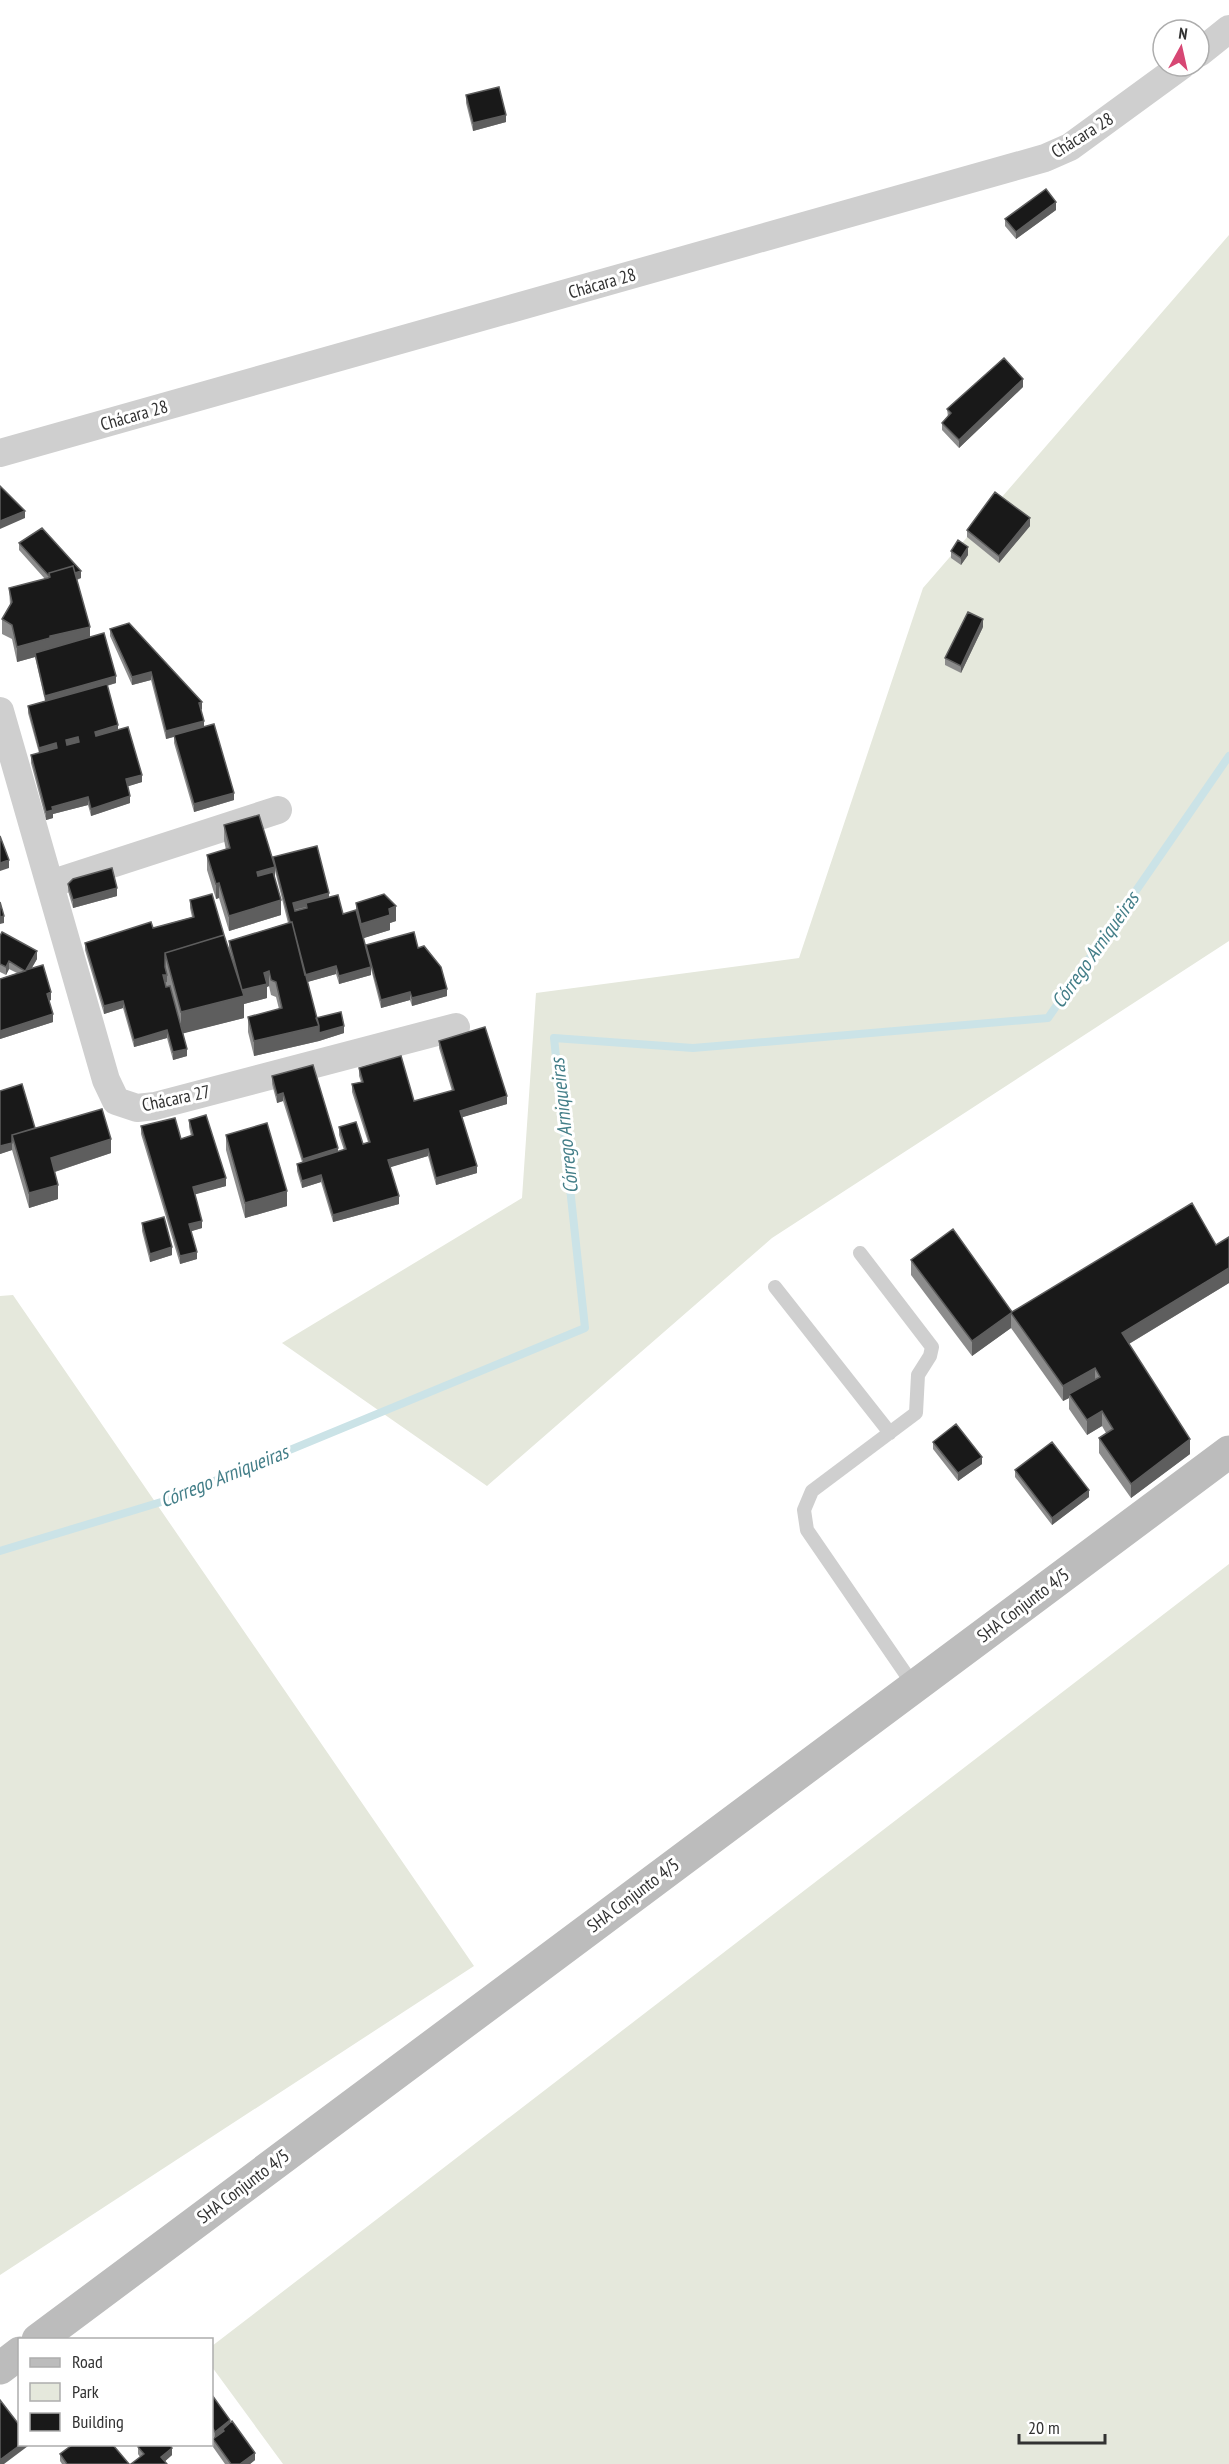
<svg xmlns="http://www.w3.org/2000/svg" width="1229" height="2464" viewBox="0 0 1229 2464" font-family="'PT Sans Narrow',sans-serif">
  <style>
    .green { fill: #e5e8dc }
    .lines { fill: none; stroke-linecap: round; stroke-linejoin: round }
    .stream { stroke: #cbe3e7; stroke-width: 8 }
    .lane { stroke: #cfcfcf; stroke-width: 14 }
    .street { stroke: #cfcfcf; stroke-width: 28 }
    .secondary { stroke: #bcbcbc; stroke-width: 33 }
    .wall { fill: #8c8c8c }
    .shaded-wall { fill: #5e5e5e }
    .building { fill: #191919; stroke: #5e5e5e; stroke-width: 1.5; fill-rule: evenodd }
    .labels { text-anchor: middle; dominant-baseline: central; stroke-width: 6; stroke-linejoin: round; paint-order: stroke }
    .street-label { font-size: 18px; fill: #323232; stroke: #fff }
    .water-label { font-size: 20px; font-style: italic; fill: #437e88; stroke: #fff }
  </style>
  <rect width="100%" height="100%" fill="#fff"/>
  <path class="green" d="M1229,235V941L772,1238L487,1486L282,1343L522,1198L536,993L799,958L923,588Z
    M13,1295L474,1966L0,2275V1296Z
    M1229,1564V2464H283L212,2367V2346Z"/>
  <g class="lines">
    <path class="stream" d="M0,1551L171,1499L585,1328L554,1038L693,1048L1048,1018L1229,756"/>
    <path class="lane" d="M860,1253L932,1347L930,1356L918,1375L916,1413L812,1491L804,1510L807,1530L914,1686
      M775,1287L890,1433"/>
    <path class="street" d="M1199,53L1229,29
      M0,453L1045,158L1070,147L1181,66
      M0,711L106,1080L116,1101L137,1108L155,1106L456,1027
      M50,884L278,810"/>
    <path class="secondary" d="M38,2340L1229,1452
      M0,2368L20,2353"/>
  </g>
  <path class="wall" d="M466,95L506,122L473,131L466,103Z
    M1056,210L1016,239L1005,226V219Z
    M1023,387L959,448L942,430V423L948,417L947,409Z
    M1030,526L999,563L967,537V530Z
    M19,543L81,578L77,580L90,637L116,683L107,686L118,729L142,782L128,786L130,803L91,816L88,805L53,814V818L46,820L31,763V755L39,753L28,713V706L45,701L35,657L17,662L12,639L2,634V619L10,605L9,588L45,579L19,550Z
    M951,551L968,555L961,565L951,558Z
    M983,627L961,673L945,665V658Z
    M110,629L202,709L201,710L204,727L234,800L194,812L174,743V737L166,739L151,680L132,685L110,636Z
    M224,825L273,861V857L329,897L343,914L356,910V903L396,921L390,923V930L363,938L366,950V945L418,948L447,996L412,1006L410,1000L381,1008L371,969V975L339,984L336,974L307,982L316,1018L344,1033L319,1041L254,1056L248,1032V1017L279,1009L276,997L271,995L269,986L267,987V998L244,1004V1018L183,1033L187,1056L173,1060L167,1038L134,1047L123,1008L104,1014L85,950V943L153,928L192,917L190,908V900L224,935L229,950V941L288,923L275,871V878L281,915L229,931L219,898L216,899L207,870V855L226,850L224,840Z
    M68,884L117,896L73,908L68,891Z
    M0,936L37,959L31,969L51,1000L49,1001L53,1022L0,1039V979L17,973L9,969L6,975L0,972Z
    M439,1041L507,1104L462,1117L477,1173L436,1185L428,1156L390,1167L399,1204L333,1222L321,1182L302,1188L297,1171V1164L302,1162L283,1101L277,1103L272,1084V1076L338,1151L344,1150L339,1135V1127L363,1144L368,1142L352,1092V1084L361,1082L359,1076V1068L414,1101L452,1091L439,1048Z
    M0,1091L35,1128L111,1153L55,1172L58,1199L29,1208L12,1150L0,1154Z
    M189,1120L226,1186L195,1194L202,1228L191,1231L197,1259L180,1264L141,1134V1126L181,1139L191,1136L189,1127Z
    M226,1135L287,1206L245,1218L226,1150Z
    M142,1223L172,1255L150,1262L142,1231Z
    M911,1260L1012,1312L1229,1283L1129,1344L1190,1454L1131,1498L1099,1453V1438L1106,1433L1102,1426L1087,1435L1069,1409V1398L1063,1401L1011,1328L972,1356L911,1275Z
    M933,1442L982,1464L958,1481L933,1449Z
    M1015,1470L1089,1497L1052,1525L1015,1477Z
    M212,2395L255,2460L250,2464H225L213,2447V2439L214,2438L212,2435Z
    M138,2447L172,2455L165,2461L140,2457L138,2454Z
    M60,2454L129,2464H62L60,2461Z"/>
  <path class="shaded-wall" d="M506,115V122L473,131V123Z
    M1056,202V210L1016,239V232Z
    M1023,379V387L959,448V440Z
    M25,511V518L0,529V521Z
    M1030,518V526L999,563V556Z
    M968,547V555L961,565V558Z
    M81,571V578L52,587V579Z
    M983,619V627L961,673V666Z
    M90,627V642L35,653V657L17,662V647L50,636Z
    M151,672V680L132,685V677Z
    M116,676V683L45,703V696Z
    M202,702V709L199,711V703Z
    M204,721V728L166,739V731Z
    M118,725V733L95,740V732Z
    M78,737V745L66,748V740Z
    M56,743V751L39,756V748Z
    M142,775V782L126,787V779Z
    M234,793V800L194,812V804Z
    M130,796V803L91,816V809Z
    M88,797V805L53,814V818L46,820V812L52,807Z
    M9,860V868L0,871V863Z
    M275,867V882L257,887V872Z
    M219,883V898L216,899V884Z
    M117,888V896L73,908V900Z
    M329,893V901L306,903V907L293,910V903Z
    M281,900V915L229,931V916Z
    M396,906V921L390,923V930L361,939V924L389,909Z
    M4,916V923L0,924V917Z
    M37,951V959L26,978V970Z
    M9,961V969L6,975V967Z
    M336,966V974L304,983V975Z
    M371,967V975L339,984V976Z
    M269,971V986L267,987V998L244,1004V1018L181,1034V1012L242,990L264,973Z
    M163,975H167V982L163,983Z
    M447,989V996L412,1006V998Z
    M51,992V1000L47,1001V994Z
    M410,992V1000L381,1008V1000Z
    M123,1001V1008L104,1014V1006Z
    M53,1014V1022L0,1039V1031Z
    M319,1026H344V1033L319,1041L254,1056V1041Z
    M167,1030V1038L134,1047V1040Z
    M187,1049V1056L173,1060V1052Z
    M283,1093V1101L277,1103V1095Z
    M507,1096V1104L460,1118V1111Z
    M111,1139V1153L51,1173V1158Z
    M12,1143V1150L0,1154V1146Z
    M338,1148V1156L303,1166V1159Z
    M428,1149V1156L388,1168V1160Z
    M477,1166V1173L436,1185V1178Z
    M321,1175V1182L302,1188V1181Z
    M226,1178V1186L193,1195V1187Z
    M58,1185V1199L29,1208V1193Z
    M287,1191V1206L245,1218V1203Z
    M399,1196V1204L333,1222V1215Z
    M202,1221V1228L189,1232V1224Z
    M172,1247V1255L150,1262V1254Z
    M197,1252V1259L180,1264V1256Z
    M1229,1268V1283L1122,1348V1333Z
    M1011,1313V1328L972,1356V1341Z
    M1095,1368V1383L1069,1394V1398L1063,1401V1386Z
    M1102,1411V1426L1087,1435V1420Z
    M1190,1439V1454L1131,1498V1484Z
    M982,1457V1464L958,1481V1473Z
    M1089,1490V1497L1052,1525V1518Z
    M230,2420V2427L223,2429V2433L215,2439V2432Z
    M20,2445H28V2446L4,2464H0V2460Z
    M172,2448V2455L162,2464L161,2457Z
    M255,2453V2460L250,2464H240Z"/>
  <path class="building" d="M499,87L506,115L473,123L466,95Z
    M1046,189L1056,202L1016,232L1005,219Z
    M1004,358L1023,379L959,440L942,423L951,413L947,409Z
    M0,486L25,511L0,521Z
    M995,492L1030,518L999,556L967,530Z
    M42,528L81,571L75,573L73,566L49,573V576L19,543Z
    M958,540L968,547L961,558L951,551Z
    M73,566L90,627L50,636V638L17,647L12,625L2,619L12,602L9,588L48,578L50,577L49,573Z
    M968,612L983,619L961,666L945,658Z
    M129,623L202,702L199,703L204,721L166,731L151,672L132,677L110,629Z
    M104,633L116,676L45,696L35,653Z
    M107,684L118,725L95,732L96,736L128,727L142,775L126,779L130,796L91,809L88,797L52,807L53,810L46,812L31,755L57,748L56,743L39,748L28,706ZM78,737L79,742L67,745L66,740Z
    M214,724L234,793L194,804L174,735Z
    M259,815L275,867L257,872L258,876L273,872L281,900L229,916L219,883L216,884L207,855L230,848L224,825Z
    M0,836L9,860L0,863Z
    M317,846L329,893L293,903L295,911L307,908L306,903L338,895L343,914L356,910L371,967L339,976L336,966L305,975L292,922H290L273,857Z
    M112,868L117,888L73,900L68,884L73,879Z
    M212,894L224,935L165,953V967L167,975H163L166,987L170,986L187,1049L173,1052L167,1030L134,1040L123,1001L104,1006L85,943L151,922L153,928L194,917L190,900Z
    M384,894L396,906L389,909L390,915L361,924L356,903Z
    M0,902L4,916L0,917Z
    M292,922L319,1026L254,1041L248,1017L282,1008L276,982L271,980L269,971L264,973L267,984L242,990L229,941Z
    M2,932L37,951L26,970L43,965L51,992L47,994L53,1014L0,1031V979L25,971L9,961L6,967L0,964V936Z
    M414,932L418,948L424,946L441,967L447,989L412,998L410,992L381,1000L366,945Z
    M224,935L244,996L181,1012L165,953Z
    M341,1012L344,1026L319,1033V1026L316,1018Z
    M485,1027L507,1096L460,1111L477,1166L436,1178L428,1149L388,1160L399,1196L333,1215L321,1175L302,1181L297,1164L346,1149L339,1127L356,1122L363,1144L370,1142L352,1084L363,1082L359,1068L401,1056L414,1101L454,1090L439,1041Z
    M313,1065L338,1148L303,1159L283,1093L277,1095L272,1076Z
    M22,1084L35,1128L12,1135V1143L0,1146V1091Z
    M102,1109L111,1139L51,1158L58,1185L29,1193L12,1135Z
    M206,1115L226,1178L193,1187L202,1221L189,1224L197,1252L180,1256L141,1126L175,1118L181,1139L193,1135L189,1120Z
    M267,1123L287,1191L245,1203L226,1135Z
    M1192,1203L1216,1245L1229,1237V1268L1122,1333L1190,1439L1131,1484L1099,1438L1113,1429L1102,1411L1087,1420L1069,1394L1100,1377L1095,1368L1063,1386L1011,1313L972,1341L911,1260L953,1229L1012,1312Z
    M164,1217L172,1247L150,1254L142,1223Z
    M956,1424L982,1457L958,1473L933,1442Z
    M1052,1442L1089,1490L1052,1518L1015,1470Z
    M212,2395L230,2420L215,2432L212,2427Z
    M0,2400L20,2426V2445L0,2460Z
    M232,2421L255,2453L240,2464H231L213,2439L224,2431L223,2429Z
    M72,2445H113L129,2464H67L60,2454Z
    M141,2445H170L172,2448L161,2457L167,2464H131L144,2454L138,2447Z"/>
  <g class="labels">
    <g class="street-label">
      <text transform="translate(1082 135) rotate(-32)">Chácara 28</text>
      <text transform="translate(602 283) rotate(-16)">Chácara 28</text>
      <text transform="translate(134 415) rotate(-16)">Chácara 28</text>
      <text transform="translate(176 1098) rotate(-12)">Chácara 27</text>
      <text transform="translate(1023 1605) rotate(-37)">SHA Conjunto 4/5</text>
      <text transform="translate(633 1895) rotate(-37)">SHA Conjunto 4/5</text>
      <text transform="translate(243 2186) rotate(-37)">SHA Conjunto 4/5</text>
    </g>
    <g class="water-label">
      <text transform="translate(1095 950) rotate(-55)">Córrego Arniqueiras</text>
      <text transform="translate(564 1126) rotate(-96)">Córrego Arniqueiras</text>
      <text transform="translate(224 1476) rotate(-22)">Córrego Arniqueiras</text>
    </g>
  </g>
  <rect x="18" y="2338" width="195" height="108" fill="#ffffff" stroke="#adadad" stroke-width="1.5"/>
  <rect x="30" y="2358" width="30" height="9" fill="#bcbcbc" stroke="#adadad" stroke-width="1.5"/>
  <text x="72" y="2368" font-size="18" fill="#323232">Road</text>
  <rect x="30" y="2383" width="30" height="18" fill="#e5e8dc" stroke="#adadad" stroke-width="1.5"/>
  <text x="72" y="2398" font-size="18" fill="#323232">Park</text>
  <rect x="30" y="2413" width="30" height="18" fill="#191919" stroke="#adadad" stroke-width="1.5"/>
  <text x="72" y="2428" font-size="18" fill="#323232">Building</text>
  <g transform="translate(1181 48) rotate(8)"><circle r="28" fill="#ffffff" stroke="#adadad" stroke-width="1.5"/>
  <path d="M0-4.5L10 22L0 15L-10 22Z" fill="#d74774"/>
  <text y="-9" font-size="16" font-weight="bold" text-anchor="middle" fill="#323232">N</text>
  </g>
  <path d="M1019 2434v9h86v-9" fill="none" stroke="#323232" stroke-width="3"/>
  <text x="1028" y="2434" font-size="18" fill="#323232" stroke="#ffffff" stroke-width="4.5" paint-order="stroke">20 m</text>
</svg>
